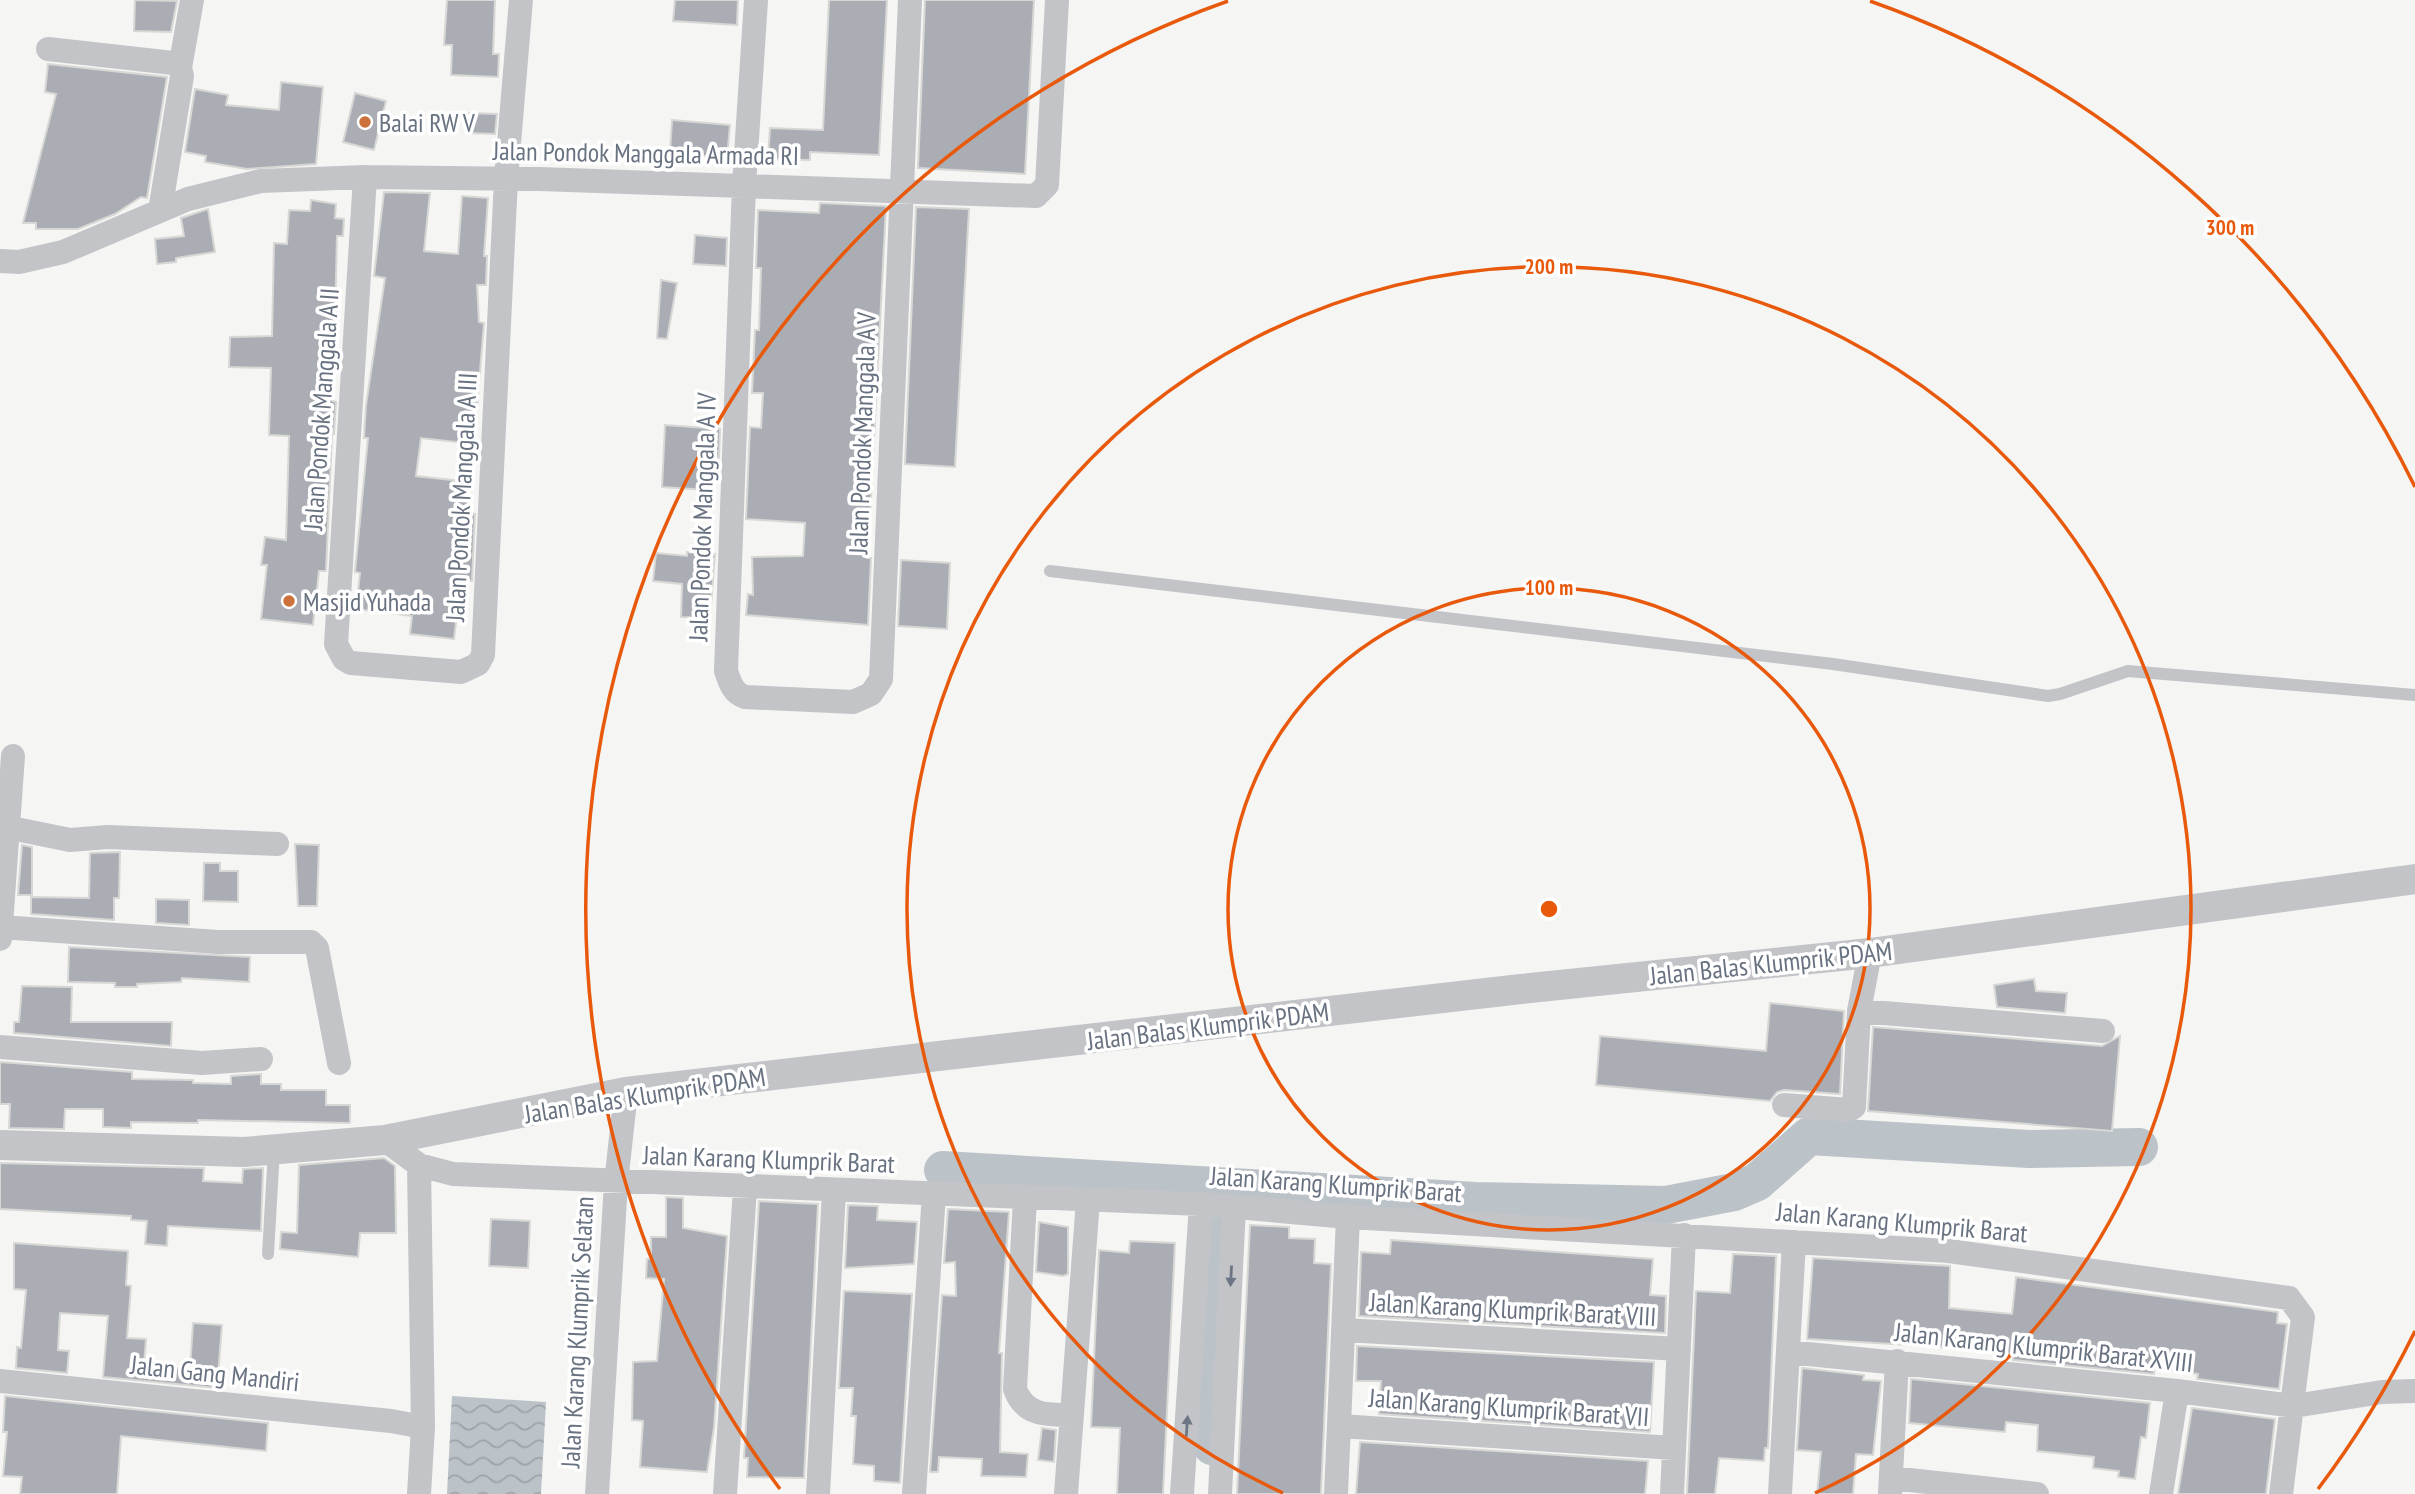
<svg xmlns="http://www.w3.org/2000/svg" width="2415" height="1494" viewBox="0 0 2415 1494" font-family="'PT Sans Narrow',sans-serif">
  <style>
    .water { fill: url(#water-waves) }
    .lines { fill: none; stroke-linecap: round; stroke-linejoin: round }
    .river { stroke: #bcc3c8; stroke-width: 38 }
    .building { fill: #aaaeb4; stroke: #d7d7d5; stroke-width: 2 }
    .service { stroke: #c2c4c7; stroke-width: 12 }
    .minor { stroke: #c2c4c7; stroke-width: 24 }
    .tertiary { stroke: #c2c4c7; stroke-width: 30 }
    .oneway { fill: #6c7684 }
    .ring { fill: none; stroke: #e8590c; stroke-width: 3.5 }
    .poi-dot { fill: #cc713c; stroke: #fff; stroke-width: 2.5 }
    .labels { text-anchor: middle; dominant-baseline: central; stroke-width: 7; stroke-linejoin: round; paint-order: stroke }
    .poi-label { font-size: 26px; fill: #687280; stroke: #fff; text-anchor: start }
    .street-label { font-size: 26px; fill: #687280; stroke: #fff }
    .centre { fill: #e8590c; stroke: #fff; stroke-width: 3.5 }
    .ring-label { font-size: 21px; text-anchor: middle; font-weight: bold; fill: #e8590c; stroke: #fff; stroke-width: 7; stroke-linejoin: round; paint-order: stroke }
  </style>
  <defs>
    <pattern id="water-waves" width="16" height="10" patternUnits="userSpaceOnUse" patternTransform="scale(1.75)"><rect width="16" height="10" fill="#bcc3c8"/><path d="M0 5q4-4 8 0t8 0" fill="none" stroke="#9da3a8"/></pattern>
  </defs>
  <rect width="100%" height="100%" fill="#f5f5f3"/>
  <path class="water" d="M452,1396L546,1402L541,1494H447Z"/>
  <g class="lines">
    <path class="river" d="M943,1170L1475,1201L1666,1205L1734,1192L1757,1182L1809,1136L2029,1149L2139,1147
      M1212,1446L1216,1226L1220,1187"/>
  </g>
  <path class="building" d="M135,0L177,1L171,32L134,31Z
    M447,0H495L493,54H499L498,77L451,75L452,45H444Z
    M675,0H738L737,25L673,21Z
    M829,0H887L879,155L810,152V160L768,159L770,128L823,130Z
    M925,0H1034L1025,174L918,168Z
    M48,64L167,77L147,198L141,197L115,214L78,229H36V223H23L56,94L45,92Z
    M281,82L323,87L316,164L247,169L205,162L206,156L185,152L195,89L228,95L226,105L279,110Z
    M355,93L386,101L374,150L343,142Z
    M468,113L497,114L495,134L467,133Z
    M672,120L730,125L727,158L670,153Z
    M384,192L430,193L424,251L458,254L462,196L488,198L484,256H487L486,285H477L479,322L484,323L474,444L421,438L416,476L470,482L466,513L475,514L472,581L461,579L454,639L410,634L412,616L356,609L360,573L355,572L368,438H364L366,405L385,278L374,276Z
    M311,200L336,204L335,218L344,219L343,236H337L333,401L336,402L334,434H332L326,571H319L313,625L261,619L267,565H261L265,537L286,540L289,436L269,435L271,368L229,367L230,337L272,336L274,243L287,244L289,210L310,211Z
    M820,203L886,206L868,558H871L868,625L746,615L748,594L753,595L752,557L803,556L805,523L746,519L750,427L761,428L763,393H752L755,330H759L761,268H756L758,210L819,213Z
    M916,207L969,209L955,467L905,464Z
    M208,209L215,252L176,258V262L157,264L155,239L184,236L181,218Z
    M695,235L727,238L726,266L693,264Z
    M661,280L677,283L667,339L657,338Z
    M665,425L720,429L719,458H710L708,490L662,487Z
    M687,552L715,554L710,618L681,617L682,584L653,581L656,553L687,556Z
    M901,560L950,563L947,629L898,626Z
    M295,844L319,845L317,906H298Z
    M22,845L32,847V895H18Z
    M120,852L119,898H114V920L31,914V897L89,898L90,853Z
    M204,863H220V871H238V902L203,901Z
    M156,899L189,900V925L156,923Z
    M69,947L250,957L249,982L182,978L181,982L137,984V987H115V983L68,982Z
    M2034,979L2036,991L2067,993L2065,1013L1997,1007L1994,985Z
    M22,986L72,987L71,1022H172L171,1046L14,1033V1022H19Z
    M1770,1003L1844,1011L1840,1094L1784,1090L1777,1092L1770,1101L1596,1085L1600,1036L1766,1051Z
    M1873,1027L2102,1046L2120,1036L2112,1131L1868,1111Z
    M0,1062L132,1072V1079L193,1080V1083L231,1084V1076L261,1074V1084H281V1090H326V1105H350V1123L198,1120V1123L131,1122V1128L103,1127V1109H65L64,1129L9,1128L10,1104H0Z
    M384,1158L395,1166L396,1233H360L358,1257L280,1249L281,1232L297,1233L299,1165Z
    M0,1163L204,1168L203,1181L242,1183L243,1169L263,1168L261,1231L168,1226L167,1246L145,1244L147,1221L131,1220V1216L0,1209Z
    M666,1197L683,1198V1228L727,1236L714,1428L707,1472L640,1467L643,1421L632,1420L633,1362L657,1361L664,1279L646,1278L647,1259H651V1237H666Z
    M759,1201L818,1204L804,1478L747,1477L748,1458H744Z
    M848,1205L878,1206L877,1220L917,1222L914,1264L845,1268Z
    M948,1209L1009,1212L999,1353H1002L1000,1452L1028,1454L1026,1477L981,1476L982,1459L939,1457L938,1472H930L942,1295L956,1296L955,1262L944,1263Z
    M491,1219L530,1221L528,1268L489,1266Z
    M1039,1222L1068,1227V1274L1063,1276L1036,1272Z
    M1250,1225L1289,1227V1238L1315,1239L1314,1263L1331,1264L1321,1494H1237Z
    M1391,1240L1653,1259L1650,1295L1666,1296L1665,1333L1359,1316L1361,1252L1390,1254Z
    M1130,1241L1175,1243L1163,1494H1117L1120,1428L1091,1427L1099,1250L1129,1253Z
    M14,1243L128,1251L126,1285L131,1286L127,1338L146,1339L144,1365L190,1369L193,1323L222,1325L217,1388L103,1377L108,1316L60,1313L58,1350L69,1351L67,1373L16,1368L17,1347L21,1348L26,1290L14,1289Z
    M1733,1254L1776,1256L1768,1448H1765L1764,1461L1719,1458L1715,1494H1687L1696,1291L1730,1293Z
    M1813,1258L1950,1266L1949,1308L2012,1314L2016,1277L2278,1312L2277,1323L2287,1324L2279,1389L2197,1379L2198,1374L2176,1371L2154,1369V1374L2013,1360L2014,1354L1927,1346L1807,1339Z
    M844,1291L912,1294L900,1483L874,1481V1466L853,1464L856,1416H851L853,1388H839Z
    M1357,1346L1654,1362L1650,1432L1379,1414L1381,1381H1356Z
    M1802,1368L1864,1375L1863,1380L1881,1381L1873,1455L1856,1454L1853,1494H1817L1821,1452L1797,1450Z
    M1911,1379L2150,1403L2146,1438L2141,1437L2135,1479L2118,1477L2119,1471L2093,1468L2094,1457L2037,1451L2038,1425L2006,1422L2005,1432L1909,1423Z
    M5,1396L268,1423L266,1451L121,1436L117,1494H20L22,1477L3,1476L7,1432H3Z
    M2192,1408L2275,1419L2266,1494H2178Z
    M1042,1428L1056,1430L1054,1462L1038,1460Z
    M1360,1442L1648,1461L1645,1494H1356Z"/>
  <g class="lines">
    <path class="service" d="M1050,571L1833,664L2048,696L2060,694L2128,671L2415,695
      M268,1254L274,1150"/>
    <path class="minor" d="M756,0L744,185L726,671C730,683 733,693 745,697L853,702L871,694L881,679L910,0
      M48,49L173,63L180,68L182,76L160,211
      M180,68L192,0
      M365,177L336,644L344,659L351,663L461,672L478,664L483,655L506,179L521,0
      M0,261L19,262L63,252L188,199L261,181L365,177L539,179L1036,196L1047,185L1057,0
      M6,827L70,840L108,837L277,844
      M0,927L218,942H311L317,948L339,1063
      M0,939L13,756
      M1859,1011L2103,1031
      M0,1047L202,1063L261,1059
      M1784,1105L1849,1110L1854,1107L1859,1011L1870,953
      M385,1140L419,1165L453,1174L1201,1204L1348,1217L1949,1251L2289,1298L2303,1317L2281,1494
      M419,1165L423,1427L419,1494
      M1025,1198L1015,1389C1024,1415 1046,1415 1070,1415
      M1344,1330L1679,1349
      M1788,1352L2177,1391L2294,1406L2382,1392L2415,1391
      M0,1381L391,1421L423,1427
      M1340,1426L1674,1448
      M1891,1478L2037,1494
      M1890,1493L1897,1361
      M597,1494L616,1183L626,1092
      M725,1494L745,1188
      M818,1494L834,1191
      M914,1494L934,1194
      M1066,1494L1088,1200
      M1182,1494L1201,1204
      M1220,1494L1234,1207
      M1336,1494L1348,1217
      M1672,1494L1684,1235
      M1780,1494L1794,1242
      M2161,1494L2177,1391"/>
    <path class="tertiary" d="M0,1145L244,1152L385,1140L626,1092L1521,989L1870,953L2415,879"/>
  </g>
  <defs><path id="oneway-solid" d="M-6-.8H1V-3.2L6.5 0L1 3.2V.8H-6Z" transform="scale(1.75)"/></defs>
  <g class="oneway">
    <use href="#oneway-solid" transform="translate(1231 1276) rotate(93)"/>
    <use href="#oneway-solid" transform="translate(1187 1426) rotate(-86)"/>
  </g>
  <g class="ring">
    <circle cx="1549" cy="909" r="321"/>
    <path d="M1283 1493A642 642 0 1 1 1815 1493"/>
    <path d="M2415 1331A963 963 0 0 1 2318 1489M780 1489A963 963 0 0 1 1228 1M1870 1A963 963 0 0 1 2415 487"/>
  </g>
  <g class="poi-dot">
    <circle cx="365" cy="122" r="7"/>
    <circle cx="289" cy="601" r="7"/>
  </g>
  <g class="labels">
    <g class="poi-label">
      <text x="379" y="122">Balai RW V</text>
      <text x="303" y="601">Masjid Yuhada</text>
    </g>
    <g class="street-label">
      <text transform="translate(646 153) rotate(1)">Jalan Pondok Manggala Armada RI</text>
      <text transform="translate(321 409) rotate(-86)">Jalan Pondok Manggala A II</text>
      <text transform="translate(862 433) rotate(-88)">Jalan Pondok Manggala A V</text>
      <text transform="translate(461 497) rotate(-87)">Jalan Pondok Manggala A III</text>
      <text transform="translate(702 517) rotate(-88)">Jalan Pondok Manggala A IV</text>
      <text transform="translate(1771 963) rotate(-6)">Jalan Balas Klumprik PDAM</text>
      <text transform="translate(1208 1026) rotate(-7)">Jalan Balas Klumprik PDAM</text>
      <text transform="translate(645 1095) rotate(-9)">Jalan Balas Klumprik PDAM</text>
      <text transform="translate(769 1159) rotate(2)">Jalan Karang Klumprik Barat</text>
      <text transform="translate(1336 1184) rotate(4)">Jalan Karang Klumprik Barat</text>
      <text transform="translate(1902 1222) rotate(5)">Jalan Karang Klumprik Barat</text>
      <text transform="translate(1513 1309) rotate(3)">Jalan Karang Klumprik Barat VIII</text>
      <text transform="translate(577 1332) rotate(-87)">Jalan Karang Klumprik Selatan</text>
      <text transform="translate(2044 1347) rotate(6)">Jalan Karang Klumprik Barat XVIII</text>
      <text transform="translate(215 1373) rotate(6)">Jalan Gang Mandiri</text>
      <text transform="translate(1509 1407) rotate(4)">Jalan Karang Klumprik Barat VII</text>
    </g>
  </g>
  <circle cx="1549" cy="909" r="10" class="centre"/>
  <g class="ring-label">
    <text x="2230" y="235">300 m</text>
    <text x="1549" y="274">200 m</text>
    <text x="1549" y="595">100 m</text>
  </g>
</svg>
